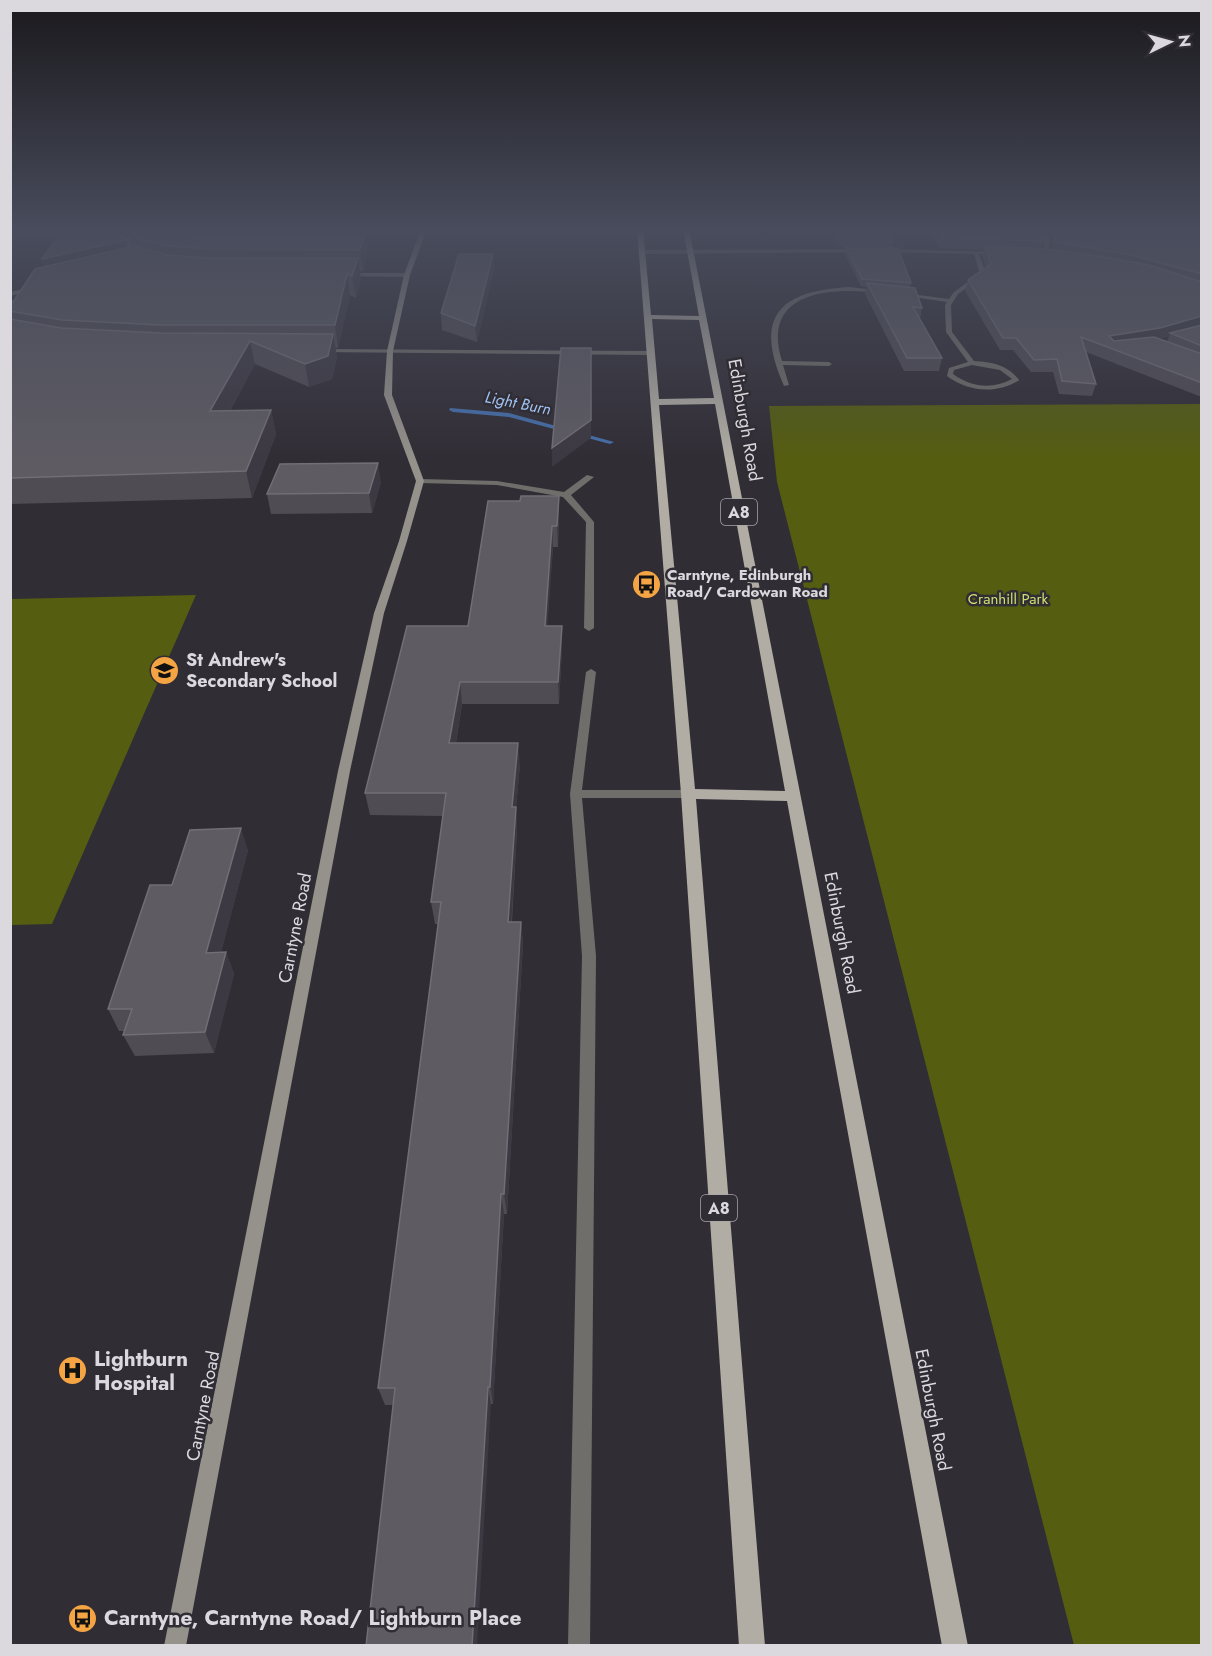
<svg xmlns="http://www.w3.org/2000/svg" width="1212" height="1656" viewBox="0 0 1212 1656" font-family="Jost,sans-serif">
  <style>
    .green { fill: #555d10 }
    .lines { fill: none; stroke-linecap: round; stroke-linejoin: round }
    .stream { fill: #456faa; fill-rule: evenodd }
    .street { fill: #706e6a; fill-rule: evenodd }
    .secondary { fill: #95918b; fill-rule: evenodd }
    .primary { fill: #b1ada4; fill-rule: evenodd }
    .wall { fill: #504c54; fill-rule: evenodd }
    .shaded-wall { fill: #3d3942 }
    .building { fill: #5e5b63; stroke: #726e76; stroke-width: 1.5 }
    .labels { text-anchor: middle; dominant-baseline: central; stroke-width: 5; stroke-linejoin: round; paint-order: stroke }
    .far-poi-label { font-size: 15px; font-weight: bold; fill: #dbd8de; stroke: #312d35; text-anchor: start }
    .far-park-label { font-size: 15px; fill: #cfde72; stroke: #312d35 }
    .far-water-label { font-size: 16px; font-style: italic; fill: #a0c3f5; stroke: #312d35 }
    .shield { fill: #312d35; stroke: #a8a5ab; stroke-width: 1.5 }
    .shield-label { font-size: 16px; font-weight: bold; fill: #dbd8de }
    .street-label { font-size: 18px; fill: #dbd8de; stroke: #312d35 }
    .poi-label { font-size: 18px; font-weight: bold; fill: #dbd8de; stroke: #312d35; text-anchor: start }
    .near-poi-label { font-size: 21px; font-weight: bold; fill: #dbd8de; stroke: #312d35; text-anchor: start }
  </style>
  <rect width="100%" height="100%" fill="#312d35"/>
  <path class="green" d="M1201,404V1645H1074L777,482L769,406Z
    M196,595L52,924L11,925V599Z"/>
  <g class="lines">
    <path class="stream" d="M450,408L509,413L614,442L610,444L509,417L453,412L449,410Z"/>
    <path class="street" d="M136,229H141L132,238L131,251L139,259L136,261L125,251L126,238Z
      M1035,229H1039L1050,239L1049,257L1044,256V239Z
      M863,249L865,252L642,254L639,252L642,250Z
      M883,249L1000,252L998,255L979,254L986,274L958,294L951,305L952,332L974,361C992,362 1008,365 1019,380L1018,381C995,394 969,392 947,376L949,368L968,362L946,332L945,305L947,302L900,295L903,293L949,299L954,292L980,273L974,254L881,252ZM972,365L1000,370L1012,379C992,390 971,387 953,374L954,370Z
      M346,273H407L410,275L407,277L344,276Z
      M36,286L38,289L10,296V292Z
      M849,287L883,291L880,293C830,287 760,291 782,361L829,362L832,364L829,366L783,365L789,385L784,386C754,318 777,291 849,287Z
      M319,349L650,351L653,353L650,355L317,352L316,351Z
      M587,475L594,477L571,495L594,522V628L589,631L584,628L586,522L563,497L497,485L420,483L416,481L420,479L497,481L564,492Z
      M591,669L596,672L582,790H688L694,794L688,798H582L596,956L590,1646H568L582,956L570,794L586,672Z"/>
    <path class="secondary" d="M421,229H427L410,275L393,351L392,395L424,481L407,541L384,613L350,771L186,1646H164L338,771L374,613L399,541L416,481L384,395L387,351L404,275Z"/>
    <path class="primary" d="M637,229H643L651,315L699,316L683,229H689L968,1646H942L787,801L696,799L765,1646H739L681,794ZM652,319L699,320L714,398L659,399ZM715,404L785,791L695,789L659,405Z"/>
  </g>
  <path class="wall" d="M10,229H201L197,234L258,237L365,234L367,254L363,271H359L361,279L356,298L350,295L338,348H335L337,357L332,379L309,387L255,364L230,411L271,410L276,434L252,498L10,504V299L13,302L45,267L42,259L58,236L10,237ZM129,233L132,246L128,248L126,240L124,238Z
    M831,229H896L893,247H841Z
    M928,229H1202V396H1199L1086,352L1096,384L1092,396L1059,394L1053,372H1031L1013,350H1000L965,291L968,280L986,267L982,256L984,250L940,248ZM1044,231L1052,237V250L1042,249L1044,241ZM1169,336L1167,342L1158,339L1162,338Z
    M846,248L911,283L910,287L922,308L920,319L942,358L939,371H904L865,294L866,287L861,286L845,255Z
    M493,254L494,269L477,342L442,330L441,313Z
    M381,482L372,513L271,514L267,494Z
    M559,496V516L558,547H553L547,626L562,647L559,704H462L456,743L520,765L516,807L517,830L512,922H521L523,944L507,1214H504L493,1404L385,1405L378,1388L438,924H435L431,902L443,816L370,815L365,793L468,626L520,501Z
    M248,850L221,952H226L234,974L214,1053L135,1056L123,1035L125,1031H119L108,1009L172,885Z"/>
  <path class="shaded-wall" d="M117,229H134L128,230L129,233L124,238L126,240L131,260L49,280L42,259L117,231Z
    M180,229H201L186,248L177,233Z
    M805,229H813L805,232Z
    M365,234L367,254L363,271L360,250Z
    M493,254L494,269L477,342L475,326Z
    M358,258L361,279L356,298L352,276Z
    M347,274L350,295L338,348L335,325Z
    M1202,316L1201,327L1170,333L1169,336L1156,340L1108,347L1109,336Z
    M333,334L337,357L332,379L309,387L305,364Z
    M250,341L255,364L216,436L210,411Z
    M591,348V438L552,467V448Z
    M271,410L276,434L252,498L246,471Z
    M378,463L381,482L372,513L369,493Z
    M559,496V516L558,547L557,526Z
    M552,526L553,547L546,647L545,626Z
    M562,626V647L559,704L558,682Z
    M460,682L462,704L452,765L449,743Z
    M518,743L520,765L516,807L517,830L510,944L508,922L512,807Z
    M241,828L248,850L215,974L206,953Z
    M521,922L523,944L507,1214L504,1194Z
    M226,952L234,974L214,1053L205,1032Z
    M501,1194L504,1214L493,1404L490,1387Z
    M488,1387L491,1404L477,1646H472Z"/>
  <path class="building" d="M63,229H117V231L126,240L42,259Z
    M128,229H180L177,233L258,237L260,234H365L360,250L207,249L169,246L138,239L128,230Z
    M936,229H1043L1044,230V241L942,238Z
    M1054,229H1202V249H1198L1202,250V274L1131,255L1055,242Z
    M134,246L168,255L207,258H358L352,276L347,274L335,325H161L62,320L10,311V299L13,302L35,269Z
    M985,246L1046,249L1110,258L1152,266L1202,282V316L1160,328L1109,336L1114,341L1154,337L1202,354V383L1081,337L1096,384L1062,381L1057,359L1034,360L1016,338H1003L968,280L991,264Z
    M846,248H898L911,283L862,279Z
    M459,254H493L475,326L441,313Z
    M867,283L915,288L922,308L913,307L942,358H907Z
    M10,319L61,328L161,333L333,334L328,356L305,364L250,341L210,411L271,410L246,471L10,478Z
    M1202,325V346L1170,333Z
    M561,348H591V420L552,448Z
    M378,463L369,493L267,494L280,464Z
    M521,496H559L557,526H552L545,626H562L558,682H460L449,743H518L512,807H516L508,922H521L504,1194H501L490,1387H488L472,1646H366L395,1388H378L441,902H431L446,793H365L407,626H468L488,501H520Z
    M241,828L206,953L226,952L205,1032L123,1035L132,1009H108L150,885H172L190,830Z"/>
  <linearGradient id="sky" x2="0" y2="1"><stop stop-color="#1b191d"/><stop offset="0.5" stop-color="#484c5c"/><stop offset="1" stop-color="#484c5c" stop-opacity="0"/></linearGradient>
  <rect width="1212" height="460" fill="url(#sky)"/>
  <defs>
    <symbol id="bus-disc" viewBox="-11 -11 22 22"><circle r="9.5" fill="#f4a443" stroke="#312d35"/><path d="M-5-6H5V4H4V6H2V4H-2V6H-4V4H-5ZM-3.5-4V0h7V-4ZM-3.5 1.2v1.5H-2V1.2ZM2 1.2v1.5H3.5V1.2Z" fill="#111"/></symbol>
    <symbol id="school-disc" viewBox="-11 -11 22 22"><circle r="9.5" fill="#f4a443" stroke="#312d35"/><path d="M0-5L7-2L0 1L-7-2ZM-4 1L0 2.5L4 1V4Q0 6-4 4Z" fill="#111"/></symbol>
    <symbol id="hospital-disc" viewBox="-11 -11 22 22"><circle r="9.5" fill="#f4a443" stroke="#312d35"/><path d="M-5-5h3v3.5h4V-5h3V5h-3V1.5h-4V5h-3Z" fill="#111"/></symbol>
  </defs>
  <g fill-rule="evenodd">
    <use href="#bus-disc" x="630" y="568" width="33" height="33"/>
    <use href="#school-disc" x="148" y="654" width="33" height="33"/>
    <use href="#hospital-disc" x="56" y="1354" width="33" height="33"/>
    <use href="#bus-disc" x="66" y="1602" width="33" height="33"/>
  </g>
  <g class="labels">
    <g class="far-poi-label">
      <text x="667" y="575">Carntyne, Edinburgh<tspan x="667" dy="17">Road/ Cardowan Road</tspan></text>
    </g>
    <g class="far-park-label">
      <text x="1008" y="599">Cranhill Park</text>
    </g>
    <g class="far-water-label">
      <text transform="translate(518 403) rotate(11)">Light Burn</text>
    </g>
    <g class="shield">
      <rect x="721" y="499" width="36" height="26" rx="4.5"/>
      <rect x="701" y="1195" width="36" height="26" rx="4.5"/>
    </g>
    <g class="shield-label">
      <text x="739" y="512">A8</text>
      <text x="719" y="1208">A8</text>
    </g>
    <g class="street-label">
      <text transform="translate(745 420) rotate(80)">Edinburgh Road</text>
      <text transform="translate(295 928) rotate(-79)">Carntyne Road</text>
      <text transform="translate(842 933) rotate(79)">Edinburgh Road</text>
      <text transform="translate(203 1406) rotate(-79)">Carntyne Road</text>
      <text transform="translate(933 1410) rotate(79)">Edinburgh Road</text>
    </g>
    <g class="poi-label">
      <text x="186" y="660">St Andrew's<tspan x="186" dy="21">Secondary School</tspan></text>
    </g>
    <g class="near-poi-label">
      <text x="94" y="1359">Lightburn<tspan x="94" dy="24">Hospital</tspan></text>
      <text x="104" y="1618">Carntyne, Carntyne Road/ Lightburn Place</text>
    </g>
  </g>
  <rect width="1212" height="1656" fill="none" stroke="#dbd8de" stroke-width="24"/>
  <g transform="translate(1170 42) rotate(85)" stroke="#312d35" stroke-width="4.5" paint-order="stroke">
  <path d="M0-4.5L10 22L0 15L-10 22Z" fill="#dbd8de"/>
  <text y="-9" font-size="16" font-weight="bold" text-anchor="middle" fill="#dbd8de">N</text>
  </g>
</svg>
